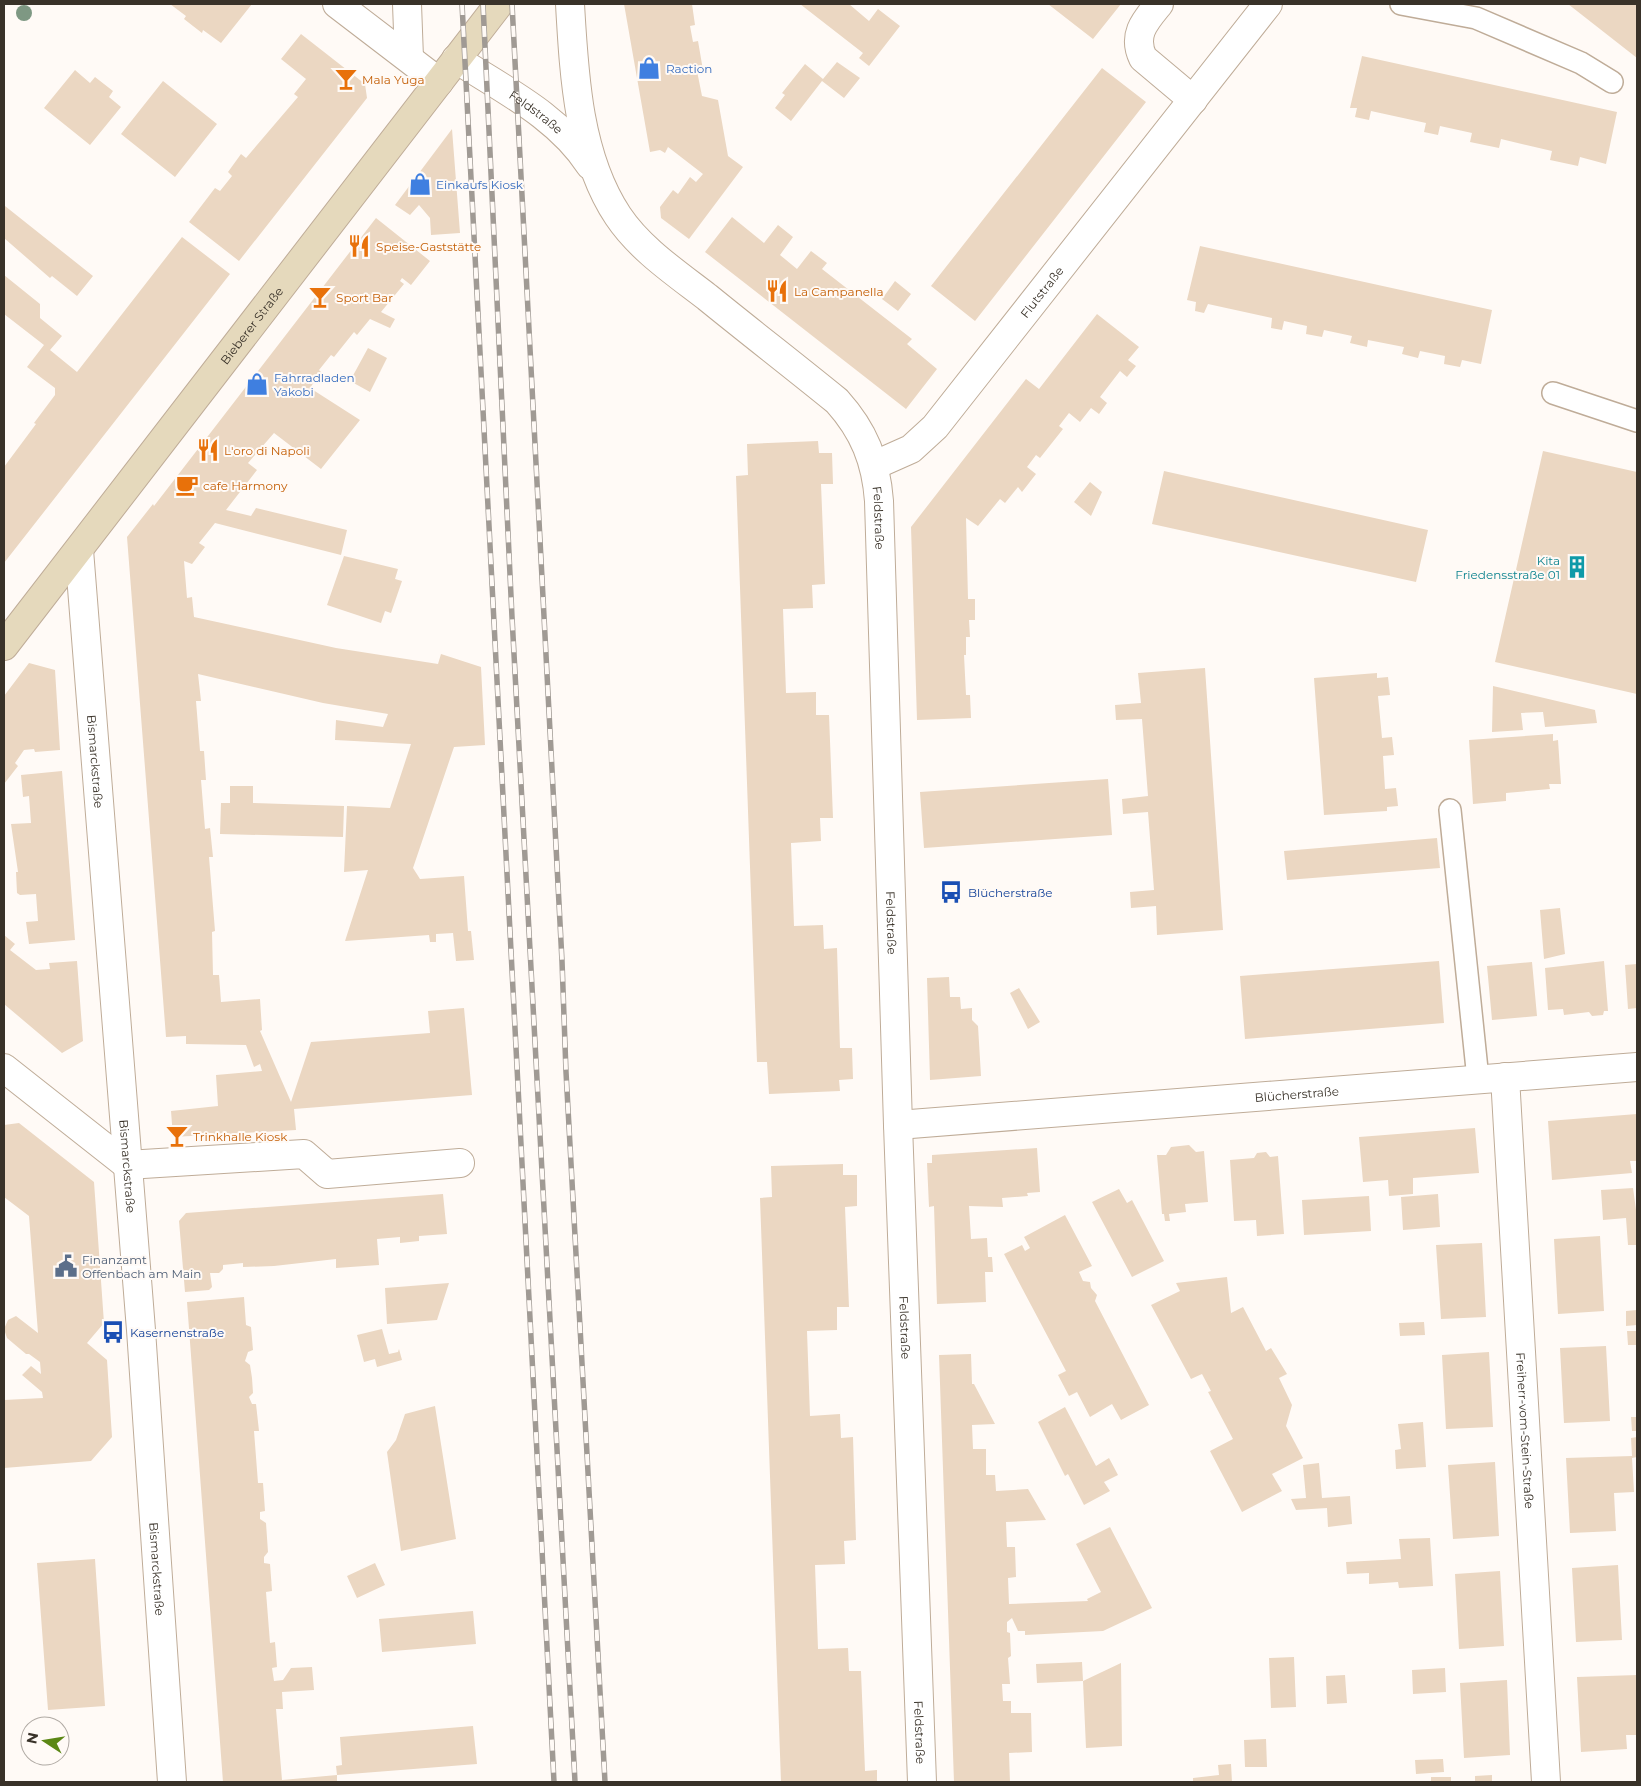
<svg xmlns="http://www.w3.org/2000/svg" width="1641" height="1786" viewBox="0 0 1641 1786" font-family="Montserrat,sans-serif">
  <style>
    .building { fill: #ebd7c2 }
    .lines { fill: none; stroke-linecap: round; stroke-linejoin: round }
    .lane-casing { stroke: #bfac98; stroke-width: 24 }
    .street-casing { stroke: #bfac98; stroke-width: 30 }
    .secondary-casing { stroke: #bfac98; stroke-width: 30 }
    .lane { stroke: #fff; stroke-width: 21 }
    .street { stroke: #fff; stroke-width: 28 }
    .secondary { stroke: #e5d9bc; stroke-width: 28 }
    .rail-casing { stroke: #a09a94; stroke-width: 5.5 }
    .rail { stroke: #fffaf6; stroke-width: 4; stroke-dasharray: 11; stroke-linecap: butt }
    .tree { fill: #7e9883 }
    .labels { text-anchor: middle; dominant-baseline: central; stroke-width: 4; stroke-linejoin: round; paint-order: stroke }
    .shop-label { font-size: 12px; fill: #366cbe; stroke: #fffaf6; text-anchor: start }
    .food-label { font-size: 12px; fill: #c56008; stroke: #fffaf6; text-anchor: start }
    .street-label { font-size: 12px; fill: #393229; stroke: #fffaf6 }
    .culture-label { font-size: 12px; fill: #0d838f; stroke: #fffaf6; text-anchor: end }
    .transit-label { font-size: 12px; fill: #164399; stroke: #fffaf6; text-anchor: start }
    .service-label { font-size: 12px; fill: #4e5e75; stroke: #fffaf6; text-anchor: start }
  </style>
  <rect width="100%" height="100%" fill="#fffaf6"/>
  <path class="building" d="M170,4H252L221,43L203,30L202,33L184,19L186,16Z
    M624,4H692L695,25L690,26L693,42L698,41L703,70L697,71L702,96L718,100L728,156L743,167L689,239L661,218L660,207L673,190L678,194L690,177L696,182L703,174L668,147L665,153L660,150L650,152Z
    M800,4H849L869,21L878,9L900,26L869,66L859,58L863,53Z
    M1048,4H1121L1093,39Z
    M1568,4H1637V58Z
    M301,34L365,84L367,98L239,261L189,222L215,188L220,191L232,176L228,172L241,154L246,158L298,97L294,94L306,79L281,59Z
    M1362,56L1617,112L1606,164L1580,157L1578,166L1550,160L1552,151L1501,139L1499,148L1470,142L1472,133L1440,126L1438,135L1424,132L1426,123L1371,111L1369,120L1355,117L1357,108H1350Z
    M837,62L860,78L844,98L822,81L791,121L775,108L785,95L782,93L805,64L823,79Z
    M1102,68L1146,102L975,321L931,286Z
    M75,70L90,83L95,77L113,91L109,97L121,107L90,145L44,108Z
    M163,81L217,124L175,177L121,134Z
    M452,129L460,233L431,235L430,218L419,205L410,215L395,205Z
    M5,206L93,276L77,296L52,276L50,278L4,238Z
    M732,217L764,243L778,225L793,237L780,255L797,269L811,251L827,263L822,269L912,339L907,344L937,369L906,409L705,252Z
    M376,218L430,261L411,285L402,278L400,281L404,284L381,312L395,319L390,328L370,319L357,335L354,332L334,357L331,355L319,370L321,372L310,388L360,420L321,469L274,433L248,463L257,470L226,510L251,516L256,508L347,530L341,555L215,523L199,543L205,547L192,564L184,561L187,598L192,597L194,617L336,648L438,664L441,654L481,667L485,745L454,747L413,868L420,879L464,876L468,931H471L474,960L456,961L453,933L436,934V942H430L429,935L345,941L368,870L344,872L347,806L390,808L411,744L335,740L336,720L383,727L388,714L323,703L198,674L201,701H196L200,751H204L206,780H201L205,829L210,828L213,857H209L215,931L212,932L213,975H219L221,1002L260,999L262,1030L260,1031L291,1102L311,1042L430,1033L428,1011L464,1008L472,1095L294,1109L296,1130L173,1137L171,1111L218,1106L216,1075L262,1071L260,1064L254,1067L246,1045L186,1044V1036L166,1037L127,537L153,504L154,506Z
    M182,237L230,274L4,563V467L36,424L34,423L55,395V388L27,367L44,345L4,314V275L40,304V318L62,336L50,350L77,372Z
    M1200,246L1492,310L1481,364L1462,360L1460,367L1444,364L1445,356L1420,351L1418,358L1402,354L1404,347L1368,340L1367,347L1350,343L1352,336L1324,330L1322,337L1306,334L1307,326L1284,321L1282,330L1271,328L1272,318L1208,304L1204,313L1195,311L1196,302L1187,300Z
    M895,281L911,294L898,311L882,299Z
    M1097,314L1139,347L1128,360L1136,366L1127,377L1120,371L1100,397L1107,403L1099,414L1091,408L1080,422L1069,413L1059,426L1063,429L1040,458L1036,455L1027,467L1036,474L1022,492L1018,487L1005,503L1000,499L978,526L966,518L968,599H975V620H969L970,637H966V655H964L966,695H970L971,718L917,720L911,527L1026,379L1039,389Z
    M368,348L387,358L370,392L350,381Z
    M818,441L819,453H832L833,484H821L825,584L812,585L813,608L783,609L786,693L816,692V715H829L833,818H820L821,841L791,843L794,926L823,925L824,949L837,948L840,1048H852L853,1079L839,1080L840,1091L769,1094L767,1062H757L736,476L748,475L747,444Z
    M1543,451L1637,472V694L1495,662Z
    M1164,471L1428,530L1416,582L1152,524Z
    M1090,482L1102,492L1091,516L1074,502Z
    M344,556L398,569L395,579L402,581L391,613L385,611L381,623L327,605Z
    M29,663L55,670L60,750L35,752L34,749L24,750L15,763L18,766L4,784V696Z
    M1205,668L1223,930L1157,935L1156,906L1131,908L1130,892L1154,890L1148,812L1123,814L1122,799L1148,796L1142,719L1116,720L1115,705L1141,703L1138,673Z
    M1377,673V678L1388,677L1390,695L1378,696L1382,738L1392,737L1394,755L1383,756L1385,789L1396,788L1398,806L1387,807V811L1324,815L1314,678Z
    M1493,686L1595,710L1597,723L1545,727L1543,712L1521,713L1523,730L1492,732Z
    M1553,734V741L1558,740L1561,784H1549L1550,789L1506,793V801L1473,804L1469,740Z
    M62,771L75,940L29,944L26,922L38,921L36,894L20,895L17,893L16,872H18L11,824L31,823L29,796L23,797L21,775Z
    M1108,779L1112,835L924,848L920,792Z
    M230,786H253V803L344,806L343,837L220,834L221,803H230Z
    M1437,838L1440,868L1287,880L1284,851Z
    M1560,908L1565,954L1544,959L1540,910Z
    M4,935L15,944L10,950L36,970L50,969L49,963L77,961L83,1041L62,1053L4,1004Z
    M1439,961L1444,1023L1245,1039L1240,976Z
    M1604,961L1608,1011H1604L1603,1015L1592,1016L1589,1012L1564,1015L1563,1009L1548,1010L1545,968Z
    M1532,962L1537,1016L1492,1020L1487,966Z
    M1637,964V1008L1628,1009L1625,965Z
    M949,977L950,997H960L961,1009L972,1008V1020L978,1026L981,1076L930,1080L927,978Z
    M1019,988L1040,1022L1028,1029L1010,993Z
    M1637,1114V1161H1630L1632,1173L1552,1180L1548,1121Z
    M19,1123L94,1182L104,1323L87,1343L107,1360L112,1437L91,1461L4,1468V1400L43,1398L42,1392L22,1375L31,1366L41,1374L40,1362L29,1354H26L7,1338L4,1329L8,1320L16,1316L38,1333L29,1216L4,1197V1125Z
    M1475,1128L1479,1173L1413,1178V1194L1389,1196L1388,1180L1363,1182L1359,1137Z
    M1189,1145L1196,1152L1204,1151L1208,1202L1185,1204L1186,1212L1169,1214L1170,1221H1165L1164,1214H1162L1157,1155H1166L1171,1147Z
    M1037,1148L1040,1192L1027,1193L1028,1196L1002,1198L1003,1207L969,1206L971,1239L987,1238L988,1257H992L993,1272H985L986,1302L937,1304L934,1206L929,1207L927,1163H932V1155Z
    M1266,1152L1270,1157L1278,1156L1284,1234L1257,1236L1256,1220L1234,1221L1230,1160L1254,1158L1257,1153Z
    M843,1164V1175H857V1206L845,1207L849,1307H837V1330L807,1331L810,1416L840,1414L841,1438L853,1437L856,1540L844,1541L845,1564L815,1565L818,1649L848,1648L849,1671H861L865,1771L877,1770V1782H781L760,1198L772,1197L771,1166Z
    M1633,1188L1637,1217V1245H1628L1626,1218L1603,1220L1601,1190Z
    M1119,1189L1127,1203L1132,1200L1164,1261L1132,1277L1092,1202Z
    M443,1194L447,1234L419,1236V1241L400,1243V1237L377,1239L379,1265L336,1268V1259L274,1266L243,1267V1263L223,1265V1269L219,1273H210L212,1287L209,1290L185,1292L179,1221L186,1213Z
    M1438,1194L1440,1227L1403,1230L1401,1197Z
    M1369,1196L1371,1231L1304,1235L1302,1200Z
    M1065,1215L1092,1266L1079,1272L1083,1281L1090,1282L1091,1288L1097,1295L1095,1301L1149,1405L1121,1420L1112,1404L1090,1417L1077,1392L1069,1396L1058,1375L1066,1371L1004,1254L1022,1245L1025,1251L1030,1248L1024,1237Z
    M1600,1236L1604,1311L1558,1314L1554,1239Z
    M1482,1243L1486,1317L1441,1319L1436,1245Z
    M1227,1277L1231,1313L1243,1307L1266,1351L1271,1348L1287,1374L1279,1378L1292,1405L1286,1426L1303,1458L1272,1474L1282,1491L1242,1512L1210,1451L1233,1439L1208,1392L1211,1391L1202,1374L1191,1379L1151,1305L1180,1291L1176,1283Z
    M449,1283L437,1320L387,1324L385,1288Z
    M244,1297L246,1325L251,1327L253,1350L248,1352L245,1361L250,1365L252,1378L253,1393L249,1397L252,1404H256L259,1431H254L258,1483H263L265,1511L260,1512V1519L266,1523L268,1552L264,1557V1563L270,1564L272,1591L266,1592L270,1643L275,1642L277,1667L272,1668L274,1681L283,1680L291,1668L312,1667L314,1690L282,1692L283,1709H276L282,1780L337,1775V1782H223L187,1302Z
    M1637,1310V1325L1626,1326V1311Z
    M1424,1322L1425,1335L1400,1336L1399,1323Z
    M382,1329L389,1354L398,1352L399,1349L402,1360L377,1367L375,1359L364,1362L357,1335Z
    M1627,1331H1637V1345H1628Z
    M1606,1346L1610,1421L1564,1423L1560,1348Z
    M1489,1352L1493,1427L1446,1429L1442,1355Z
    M971,1354L972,1384H974L995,1424L972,1425L973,1449H986V1475H995L996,1491L1028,1489L1046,1520L1006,1522L1007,1547H1015L1016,1577L1008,1578L1009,1604L1088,1601L1087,1599L1101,1592L1076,1544L1110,1527L1152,1608L1103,1631L1025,1635V1631H1018L1012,1618L1007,1622V1632L1010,1633L1011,1656L1008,1658L1010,1684H1002L1003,1701H1011V1713H1031L1032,1752L1009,1753L1010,1782H954L939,1355Z
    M435,1406L456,1539L401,1551L387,1452L396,1440L405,1414Z
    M1065,1407L1096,1466L1109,1458L1118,1475L1104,1482L1110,1491L1084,1505L1068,1474L1065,1476L1038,1422Z
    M1631,1417H1637V1431H1632Z
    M1423,1422L1426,1467L1396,1469L1395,1450L1401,1449L1398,1424Z
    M1637,1437V1457L1632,1458L1634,1492L1614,1493L1616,1531L1570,1533L1566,1458L1632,1456L1631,1438Z
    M1495,1462L1499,1536L1453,1539L1448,1465Z
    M1319,1463L1322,1498L1350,1496L1352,1524L1328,1527L1327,1508L1296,1510L1291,1499L1306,1498L1303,1465Z
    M1430,1538L1433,1586L1399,1588L1398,1582L1369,1584V1573L1347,1574L1346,1562L1401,1559L1399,1539Z
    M95,1559L105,1706L48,1710L37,1563Z
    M375,1563L385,1585L357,1598L347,1576Z
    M1618,1565L1622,1640L1576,1642L1572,1568Z
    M1500,1571L1504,1646L1459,1649L1455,1574Z
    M473,1611L476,1644L382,1652L379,1619Z
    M1294,1657L1296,1707L1271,1708L1269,1658Z
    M1082,1662L1083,1681L1037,1683L1036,1664Z
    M1121,1663L1122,1746L1086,1748L1083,1681Z
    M1445,1668L1446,1692L1413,1694L1412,1670Z
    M1345,1675L1347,1703L1327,1704L1326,1676Z
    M1637,1675V1735H1626L1627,1749L1581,1752L1577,1677Z
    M1507,1680L1510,1755L1464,1758L1460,1683Z
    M473,1726L477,1764L337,1775L336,1766L342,1765L340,1737Z
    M1266,1739L1267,1767H1245L1244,1740Z
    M1443,1759L1444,1772L1416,1774L1415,1760Z
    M1231,1764L1232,1782H1193V1778L1219,1775L1218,1765Z
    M1492,1775V1782H1475V1776Z
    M1431,1777H1451V1782H1431Z"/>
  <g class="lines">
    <defs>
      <path id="lane" d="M1401,4L1476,18L1581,63L1612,82
        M1553,393L1637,421
        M1450,810L1478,1079"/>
      <g id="street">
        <path d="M337,4L439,82"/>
        <path d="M407,4L409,58"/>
        <path id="s1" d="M570,4C574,74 578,156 618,216C640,249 676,273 707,297C750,332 794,366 837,401C864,431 876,461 879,501L898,1125L922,1782"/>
        <path d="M1159,4C1145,21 1132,35 1143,58L1193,100"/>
        <path id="s2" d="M456,59C504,90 558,116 590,165"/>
        <path id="s3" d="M875,465L911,449L935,427L1268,4"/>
        <path id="s4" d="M79,550L141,1330L172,1782"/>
        <path d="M4,1068L127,1165L304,1154L327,1174L460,1163"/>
        <path id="s5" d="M1505,1077L1546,1782"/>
        <path id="s6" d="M898,1125L1637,1067"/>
      </g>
      <g id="secondary">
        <path id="s7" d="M4,646L499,4"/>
      </g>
    </defs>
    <use href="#lane" class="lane-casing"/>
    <use href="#street" class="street-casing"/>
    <use href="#secondary" class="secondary-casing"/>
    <use href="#lane" class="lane"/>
    <use href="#street" class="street"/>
    <use href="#secondary" class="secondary"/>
    <defs>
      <path id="rail" d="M462,4L554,1782
        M483,4L512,617L575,1782
        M512,4L562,961L566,1072L605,1782"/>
    </defs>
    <use href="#rail" class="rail-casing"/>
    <use href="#rail" class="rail"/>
  </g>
  <circle class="tree" cx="24" cy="13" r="8"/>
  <defs>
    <symbol id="shop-bare" viewBox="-9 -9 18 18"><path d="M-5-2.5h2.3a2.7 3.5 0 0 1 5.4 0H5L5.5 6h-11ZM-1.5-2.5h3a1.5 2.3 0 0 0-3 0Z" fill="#3f7fe0" stroke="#fffaf6" stroke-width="2.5" paint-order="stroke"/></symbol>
    <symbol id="bar-bare" viewBox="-9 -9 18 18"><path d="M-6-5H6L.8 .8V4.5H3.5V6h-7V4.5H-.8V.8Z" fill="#e8710a" stroke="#fffaf6" stroke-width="2.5" paint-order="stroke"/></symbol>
    <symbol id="restaurant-bare" viewBox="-9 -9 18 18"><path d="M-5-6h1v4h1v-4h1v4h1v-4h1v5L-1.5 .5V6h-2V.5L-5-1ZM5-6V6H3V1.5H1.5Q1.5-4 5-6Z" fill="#e8710a" stroke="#fffaf6" stroke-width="2.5" paint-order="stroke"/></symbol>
    <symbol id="cafe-bare" viewBox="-9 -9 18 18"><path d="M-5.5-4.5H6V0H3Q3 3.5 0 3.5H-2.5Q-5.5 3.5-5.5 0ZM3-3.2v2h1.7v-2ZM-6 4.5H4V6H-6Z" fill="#e8710a" stroke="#fffaf6" stroke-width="2.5" paint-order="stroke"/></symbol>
    <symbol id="building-bare" viewBox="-9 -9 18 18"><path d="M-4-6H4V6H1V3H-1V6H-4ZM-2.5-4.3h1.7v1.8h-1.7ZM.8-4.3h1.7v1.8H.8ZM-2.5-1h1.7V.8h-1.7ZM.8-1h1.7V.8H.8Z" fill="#0f9aa8" stroke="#fffaf6" stroke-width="2.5" paint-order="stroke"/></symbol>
    <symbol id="bus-bare" viewBox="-9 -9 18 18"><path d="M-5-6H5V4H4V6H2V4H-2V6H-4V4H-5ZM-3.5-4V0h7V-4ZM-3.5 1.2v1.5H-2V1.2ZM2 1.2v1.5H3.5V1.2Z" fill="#1a4fb4" stroke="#fffaf6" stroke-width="2.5" paint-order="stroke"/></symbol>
    <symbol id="civic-bare" viewBox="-9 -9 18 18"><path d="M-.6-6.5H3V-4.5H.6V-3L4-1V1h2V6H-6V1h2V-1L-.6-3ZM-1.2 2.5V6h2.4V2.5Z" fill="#5c6f8a" stroke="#fffaf6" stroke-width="2.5" paint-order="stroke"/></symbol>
  </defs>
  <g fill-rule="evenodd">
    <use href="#shop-bare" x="633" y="52" width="32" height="32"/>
    <use href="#bar-bare" x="330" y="63" width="32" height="32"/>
    <use href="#shop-bare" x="404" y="168" width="32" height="32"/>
    <use href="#restaurant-bare" x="343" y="230" width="32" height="32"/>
    <use href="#restaurant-bare" x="761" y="275" width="32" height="32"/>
    <use href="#bar-bare" x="304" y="281" width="32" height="32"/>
    <use href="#shop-bare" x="241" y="368" width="32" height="32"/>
    <use href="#restaurant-bare" x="192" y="434" width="32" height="32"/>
    <use href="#cafe-bare" x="171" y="469" width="32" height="32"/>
    <use href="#building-bare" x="1561" y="551" width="32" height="32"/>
    <use href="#bus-bare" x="935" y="876" width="32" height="32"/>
    <use href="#bar-bare" x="161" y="1120" width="32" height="32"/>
    <use href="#civic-bare" x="50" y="1250" width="32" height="32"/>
    <use href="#bus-bare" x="97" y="1316" width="32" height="32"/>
  </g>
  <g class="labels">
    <g class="shop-label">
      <text x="666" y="68">Raction</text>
      <text x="436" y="184">Einkaufs Kiosk</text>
      <text x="274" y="377">Fahrradladen<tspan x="274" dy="14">Yakobi</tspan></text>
    </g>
    <g class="food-label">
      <text x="362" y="79">Mala Yuga</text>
      <text x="376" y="246">Speise-Gaststätte</text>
      <text x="794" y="291">La Campanella</text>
      <text x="336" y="297">Sport Bar</text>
      <text x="224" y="450">L'oro di Napoli</text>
      <text x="203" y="485">cafe Harmony</text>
      <text x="193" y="1136">Trinkhalle Kiosk</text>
    </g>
    <g class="street-label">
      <text stroke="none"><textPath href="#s2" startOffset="96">Feldstraße</textPath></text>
      <text stroke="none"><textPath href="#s3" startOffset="244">Flutstraße</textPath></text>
      <text stroke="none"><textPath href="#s7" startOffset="405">Bieberer Straße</textPath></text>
      <text stroke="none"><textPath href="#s1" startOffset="635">Feldstraße</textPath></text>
      <text stroke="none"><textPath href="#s4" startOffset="212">Bismarckstraße</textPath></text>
      <text stroke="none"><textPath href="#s1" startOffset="1040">Feldstraße</textPath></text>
      <text stroke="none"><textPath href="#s6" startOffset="400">Blücherstraße</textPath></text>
      <text stroke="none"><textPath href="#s4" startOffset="618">Bismarckstraße</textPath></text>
      <text stroke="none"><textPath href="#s1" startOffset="1445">Feldstraße</textPath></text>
      <text stroke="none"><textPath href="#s5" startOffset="354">Freiherr-vom-Stein-Straße</textPath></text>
      <text stroke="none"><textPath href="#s4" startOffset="1022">Bismarckstraße</textPath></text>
      <text stroke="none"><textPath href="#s1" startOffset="1850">Feldstraße</textPath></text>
    </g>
    <g class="culture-label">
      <text x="1560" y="560">Kita<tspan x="1560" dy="14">Friedensstraße 01</tspan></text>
    </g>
    <g class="transit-label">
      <text x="968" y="892">Blücherstraße</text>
      <text x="130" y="1332">Kasernenstraße</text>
    </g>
    <g class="service-label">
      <text x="82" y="1259">Finanzamt<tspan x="82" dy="14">Offenbach am Main</tspan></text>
    </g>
  </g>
  <rect width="1641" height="1786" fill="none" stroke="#393229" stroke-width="10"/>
  <g transform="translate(45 1741) rotate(282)"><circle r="24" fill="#fffaf6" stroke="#b0aaa4"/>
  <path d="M0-4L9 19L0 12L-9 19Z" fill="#5b8715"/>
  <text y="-8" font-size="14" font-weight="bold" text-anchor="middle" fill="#393229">N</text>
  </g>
</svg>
